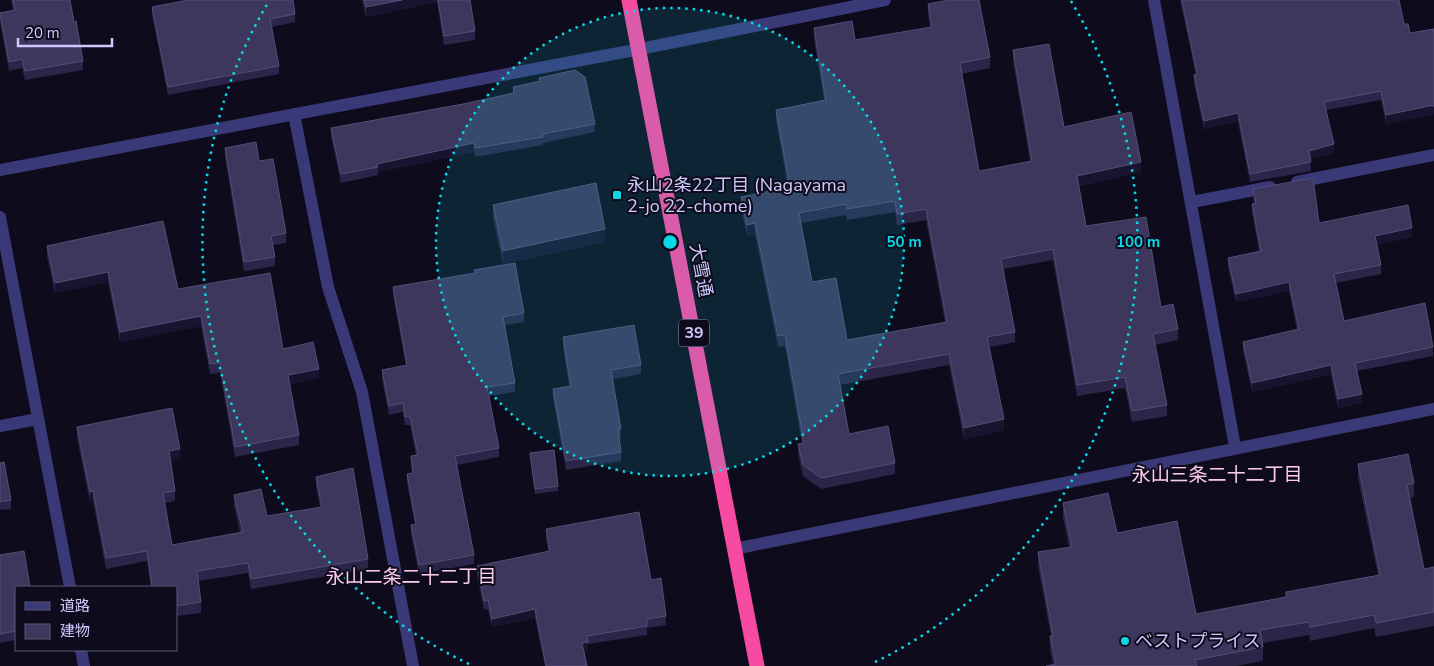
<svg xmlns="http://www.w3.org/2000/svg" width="1434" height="666" viewBox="0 0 1434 666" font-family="'Nunito Sans','Noto Sans JP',sans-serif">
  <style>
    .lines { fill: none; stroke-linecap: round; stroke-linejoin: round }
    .street { stroke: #393978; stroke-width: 12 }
    .highway { stroke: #f74aa2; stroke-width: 15 }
    .wall { fill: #2b2549; fill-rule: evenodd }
    .shaded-wall { fill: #18142f }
    .building { fill: #3d375d; stroke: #534e76; fill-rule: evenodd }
    .ring { fill: none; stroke: #0bd8e7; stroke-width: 2.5; stroke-dasharray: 2.5 5 }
    .poi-dot { fill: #0bd8e7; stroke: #0e0c1c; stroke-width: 2 }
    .labels { text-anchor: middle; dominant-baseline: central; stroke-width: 4; stroke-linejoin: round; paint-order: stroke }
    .shield { fill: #0e0c1c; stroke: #9490b9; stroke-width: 1 }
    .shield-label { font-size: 16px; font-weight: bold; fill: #cdc9fc }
    .poi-label { font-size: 18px; fill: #cdc9fc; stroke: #0e0c1c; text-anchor: start }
    .street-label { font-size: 18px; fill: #cdc9fc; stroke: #0e0c1c }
    .neighbourhood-label { font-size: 19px; fill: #fdcbec; stroke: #0e0c1c }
    .centre { fill: #0bd8e7; stroke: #0e0c1c; stroke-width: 2.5 }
    .ring-label { font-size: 15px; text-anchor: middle; font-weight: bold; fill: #0bd8e7; stroke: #0e0c1c; stroke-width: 4; stroke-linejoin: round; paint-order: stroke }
  </style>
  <rect width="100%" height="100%" fill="#0e0c1c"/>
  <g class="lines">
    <path class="street" d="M1154,0L1235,447
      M294,114L328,287L362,392L413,666
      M0,170L640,49L885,0
      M1297,182L1434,155
      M1192,202L1270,187
      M0,217L70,587
      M0,426L38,419
      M734,549L1434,409
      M81,650L84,666"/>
    <path class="highway" d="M629,0L757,666"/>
  </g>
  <path class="wall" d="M11,0H70L74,22L83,61V70L25,80L22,68L9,71L0,22V13L13,10Z
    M362,0H470L475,31V40L444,45L437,2L366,17Z
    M1180,0H1399L1404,24L1410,33L1434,29V116V114L1386,124L1381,100L1326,110L1334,153L1310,159L1311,171L1250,182L1238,122L1204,129L1194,84V75L1196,74Z
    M928,4L990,57V68L962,74L979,171L1030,161L1013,61V50L1064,127L1141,172L1079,186L1086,226L1161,307L1178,329V340L1155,345L1167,405V416L1132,422L1125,388L1077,396L1053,260L1003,269L1015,332V342L990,347L1004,430L964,439L949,365L840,385L849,434L895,463V474L821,489L803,476L798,455V444H802L785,346L778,347L755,234L747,236L741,208V197L788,188L776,120V110L824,100L814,39V28L855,40L930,27L928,15ZM895,212L897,225L926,220L945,322L847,340L812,282L801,223L846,215L847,220Z
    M152,7L295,14V22L272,27L279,66V74L168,95L152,15Z
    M539,78L595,124V132L543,143V145L475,157L474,152L378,172V175L341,183L331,137V128L463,104L513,93V87L539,81Z
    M225,148L286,233V243L273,245L275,257V266L244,271L225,157Z
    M1253,189L1319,223L1412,237L1377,244L1381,265V274L1336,283L1344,321L1433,347V356L1357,371L1362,403L1338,408L1331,374L1252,392L1243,351V342L1297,330L1289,291L1236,302L1228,267V258L1259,251L1252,212V204L1254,203L1253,198Z
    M493,205L605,242L503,264L493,218Z
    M47,246L178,289L283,349L319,378L290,384L299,435V445L235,457L220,373L210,374L201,326L120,342L108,282L55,293L47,256Z
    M474,270L524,313V322L505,325L515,383V392L489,396L499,448V457L457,465L474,555V564L419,574L411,534V525L415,524L407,483V474L412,473L411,456L416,455L410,425H405L403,412L389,415L382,379V370L406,365L393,296V287L474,273Z
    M563,337L641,365V374L613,379L621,429V438H619L621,452V461L566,470L553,398V389L569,386L563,346Z
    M77,427L180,459L171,461L175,491V501L165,503L172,545L240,532L234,506V495L267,516L320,507L316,487V477L368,559V569L251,589L248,573L198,581L201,602V613L176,616V587H151L147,561L106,569L93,501L90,502L77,438Z
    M530,453L558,486V491L535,494L530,458Z
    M0,463L11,500V509L0,510Z
    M1358,464L1414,483V497L1410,498L1424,569L1434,567V626L1376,637L1374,628L1310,641L1309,635L1263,643V661L1235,666H1046L1053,665L1050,650V636H1051L1038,566V552L1069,547L1063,517V503L1117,533L1196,614L1286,597V592L1378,575L1358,478Z
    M546,529L651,580L666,616V625L647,628V635L588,644V651H584L587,666H545L535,618L492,627L488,609L484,610L477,575V566L548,551L546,538Z
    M0,555L16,587V640L0,643Z"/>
  <path class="shaded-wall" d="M402,0H437V2L366,17V7Z
    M1434,105V114L1386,124V115Z
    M1238,113V122L1204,129V121Z
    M474,143V152L378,172L377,164Z
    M1334,144V153L1309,159V151Z
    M1141,162V172L1077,186V176Z
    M755,223V234L747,236V225Z
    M1412,228V237L1375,245V236Z
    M605,229V242L503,264V251Z
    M108,272V282L55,293V283Z
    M1289,282V291L1236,302V294Z
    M201,316V326L120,342V332Z
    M1331,365V374L1252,392V383Z
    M319,369V378L288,385V375Z
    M1362,394V403L1338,408V399Z
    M1004,419V430L964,439V428Z
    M180,449V459L169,461V451Z
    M93,491V501L90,502V492Z
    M535,609V618L492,627V619Z
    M588,642V651L582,652V643Z"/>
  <path class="building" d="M13,0H70L74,22L76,21L83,61L25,71L22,59L9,62L0,13L15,10Z
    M188,0H293L295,14L270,19L279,66L168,87L152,7Z
    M364,0H402L366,7Z
    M438,0H470L475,31L444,36Z
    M949,0H979L990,57L960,63L979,171L1032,161L1013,50L1049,44L1064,127L1131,112L1141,162L1077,176L1086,226L1146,217L1161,307L1173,304L1178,329L1153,334L1167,405L1132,411L1125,377L1077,385L1053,249L1001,259L1015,332L987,337L1004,419L964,428L949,354L838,374L849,434L888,426L895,463L821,478L803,465L798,444L804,443L785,335L778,336L755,223L747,225L741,197L790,187L776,110L826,100L814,28L852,21L855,40L932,27L928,4ZM895,201L897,214L926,209L947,322L847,340L836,278L812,282L799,213L846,204L847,209Z
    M1182,0H1399L1404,24H1408L1410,33L1434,29V107V105L1386,115L1381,91L1324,102L1334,144L1309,151L1311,162L1250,174L1238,113L1204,121L1194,75L1197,74Z
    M575,70L585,77L595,124L543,134V137L475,148L474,143L377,164L378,167L341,174L331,128L463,104L514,93L513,87L540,81L539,78Z
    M256,142L259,161L273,159L286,233L271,236L275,257L244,262L225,148Z
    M1313,178L1319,223L1408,205L1412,228L1375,236L1381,265L1334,274L1344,321L1425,303L1433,347L1355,363L1362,394L1338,399L1331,365L1252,383L1243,342L1299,329L1289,282L1236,294L1228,258L1261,251L1252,204L1256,203L1253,189Z
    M596,183L605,229L503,251L493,205Z
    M163,221L178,289L270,273L283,349L313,342L319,369L288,375L299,435L235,447L220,363L210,364L201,316L120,332L108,272L55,283L47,246Z
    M515,263L524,313L503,317L515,383L487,387L499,448L455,456L474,555L419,565L411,525L416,524L407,474L413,473L411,456L418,455L410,416L405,417L403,403L389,406L382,370L407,365L393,287L475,273L474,270Z
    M634,325L641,365L611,370L621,429H618L621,452L566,461L553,389L571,386L563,337Z
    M172,408L180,449L169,451L175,491L163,493L172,545L243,532L234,495L261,489L267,516L322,507L316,477L353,468L368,559L251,579L248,563L197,571L201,602L176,606V587H152L147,551L106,558L93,491L90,492L77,427Z
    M554,450L558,486L535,489L530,453Z
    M1408,454L1414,483L1407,485L1424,569L1434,567V612L1376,623L1374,615L1310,627L1309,622L1260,630L1263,647L1195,660L1197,666H1046L1056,664L1050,636H1053L1038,552L1072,547L1063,503L1108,493L1117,533L1177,521L1196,614L1286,597V592L1380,575L1358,464Z
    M4,462L11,500L0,502V463Z
    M639,512L651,580L661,578L666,616L647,619V626L587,636L588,642L582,643L587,666H546L535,609L492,619L488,600L484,601L477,566L550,551L546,529Z
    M24,551L30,587H16V631L0,634V555Z"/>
  <circle cx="670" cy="242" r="234" fill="#0bd8e7" fill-opacity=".12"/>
  <g class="ring">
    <circle cx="670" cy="242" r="234"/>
    <path d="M469 664A468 468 0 0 1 269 1M1071 1A468 468 0 0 1 871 664"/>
  </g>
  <g class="poi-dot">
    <rect x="612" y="190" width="10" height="10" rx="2.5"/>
    <circle cx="1125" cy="641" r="5"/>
  </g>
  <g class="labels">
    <rect class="shield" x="679" y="319.5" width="30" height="27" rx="4"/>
    <g class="shield-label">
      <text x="694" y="333">39</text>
    </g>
    <g class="poi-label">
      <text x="627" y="185">永山2条22丁目 (Nagayama<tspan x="627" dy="21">2-jo 22-chome)</tspan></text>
      <text x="1135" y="641">ベストプライス</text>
    </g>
    <g class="street-label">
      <text transform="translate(701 270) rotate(79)">大雪通</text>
    </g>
    <g class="neighbourhood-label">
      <text x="1217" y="475">永山三条二十二丁目</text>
      <text x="411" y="577">永山二条二十二丁目</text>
    </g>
  </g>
  <circle cx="670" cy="242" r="8" class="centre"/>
  <g class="ring-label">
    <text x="904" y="247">50 m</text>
    <text x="1138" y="247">100 m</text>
  </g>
  <rect x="15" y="586" width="162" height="65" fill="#0e0c1c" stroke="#5a5876"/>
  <rect x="25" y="602" width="25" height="8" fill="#393978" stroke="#5a5876"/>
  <text x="60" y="611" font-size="15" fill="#cdc9fc">道路</text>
  <rect x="25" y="624" width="25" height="15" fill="#3d375d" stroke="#5a5876"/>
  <text x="60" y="636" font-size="15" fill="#cdc9fc">建物</text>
  <path d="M18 38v8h94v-8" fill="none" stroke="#cdc9fc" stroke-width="2.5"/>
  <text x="25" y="38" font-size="15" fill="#cdc9fc" stroke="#0e0c1c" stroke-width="4" paint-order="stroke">20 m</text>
</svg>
